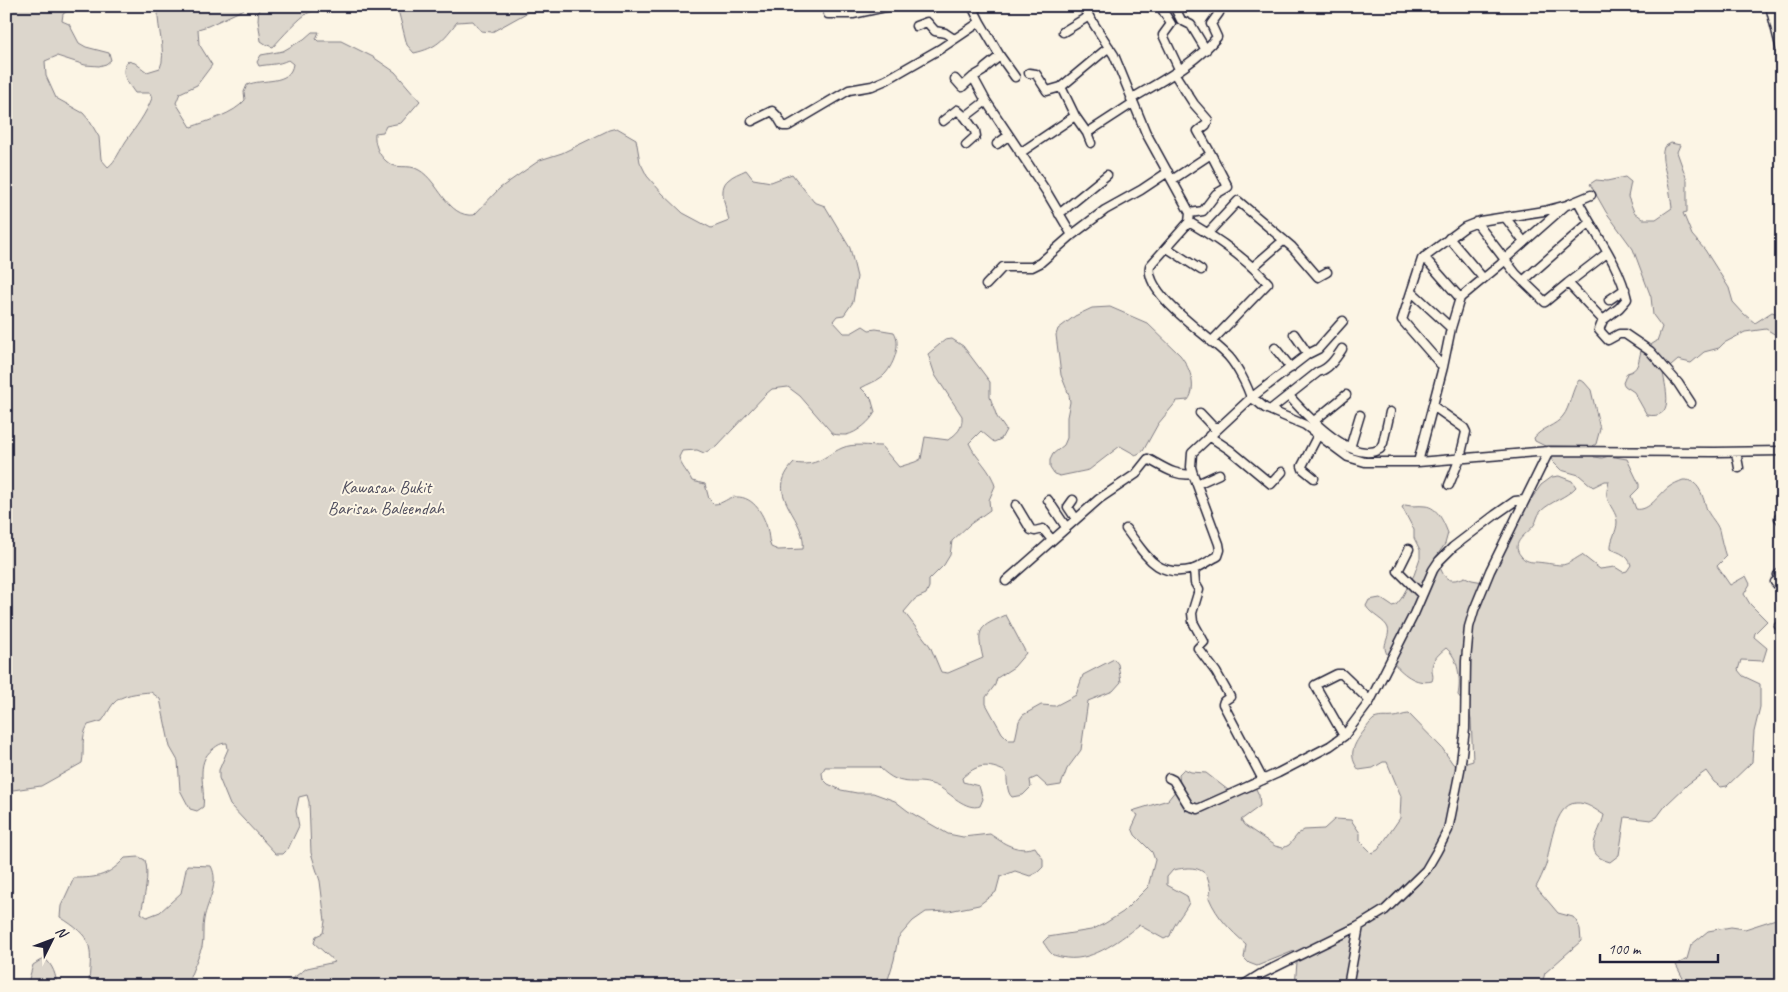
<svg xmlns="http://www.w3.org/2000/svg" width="1788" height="992" viewBox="0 0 1788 992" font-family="Caveat,sans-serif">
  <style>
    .green { fill: #dcd6cc; stroke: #7f7c84 }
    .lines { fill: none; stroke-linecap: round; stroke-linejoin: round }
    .minor-casing { stroke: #22223b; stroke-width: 11 }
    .minor { stroke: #fcf5e5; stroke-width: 8 }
    .labels { text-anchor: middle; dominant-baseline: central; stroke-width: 4; stroke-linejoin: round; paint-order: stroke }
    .park-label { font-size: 18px; fill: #504f5f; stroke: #fcf5e5 }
  </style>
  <rect width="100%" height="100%" fill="#fcf5e5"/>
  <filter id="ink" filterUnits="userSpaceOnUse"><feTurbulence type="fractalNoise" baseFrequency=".02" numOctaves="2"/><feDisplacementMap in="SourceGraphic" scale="10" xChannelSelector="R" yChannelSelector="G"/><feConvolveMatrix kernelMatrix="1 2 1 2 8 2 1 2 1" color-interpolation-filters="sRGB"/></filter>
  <g filter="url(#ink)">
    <path class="green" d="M6,6H89L69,10L63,14L62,21L69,24L79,43L86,47L109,53L111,60L106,64L99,66L85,65L57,56L45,61L46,76L56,98L83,113L89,120L99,137L101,159L108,167C116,161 120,150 126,141C136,127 146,114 152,98L150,93H135C127,82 119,72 128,61L135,63L147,72L160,68C167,54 157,28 158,12L151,6H251L208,26L198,29L199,44L212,65L197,85L180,93L176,103L191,127C207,121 234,114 245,100L244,92L247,85C262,78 290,86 293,64L288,60C278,65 270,64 259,66L257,62L261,55L283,51L304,39L312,32H319L316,39L318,41H341L373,57L395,72L420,101L401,123L386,126L383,132L375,133C374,143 378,154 386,161C396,171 408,163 419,170C439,181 447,218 474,215L500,188L540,160L562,153L609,130L617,128L636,139L640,162L647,176L662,193L683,213L711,228L729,221C727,209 717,189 728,180C733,175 740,173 746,170L753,179L771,182L792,174L814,202L825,206L850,248L857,277L853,302L844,315L837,316L833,321L844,333H851L863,326L869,330L876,329L894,332C902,344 893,367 883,376C877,381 868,384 861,388L871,398L875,412C871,421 857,433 846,435C842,435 837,435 833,434L800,396L788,387L772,389L766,394L716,447L704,453L697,450L682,451L679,457C681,467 688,472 692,481L705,484L709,499L714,504C724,504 727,497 736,497C754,496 765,516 768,532C769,538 769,542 771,547L778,550L803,549C807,516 762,496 794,463C818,467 822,457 842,448C853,443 869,446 881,446L899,467L915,462L921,459L925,437L948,440C957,433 963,429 962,416L935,375L928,354L945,340L952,339L963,346L990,382V397L997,417L1006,430L1001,439L994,442L981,431L969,443C976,459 991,469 995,486L989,500L990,510L969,525L952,541L950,555L944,565L929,580V587L926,594L915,599L904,612L930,646L941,672L948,673L983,658C976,628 979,627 1006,615L1026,653L1014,667L997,678L995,685L986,697V704L1002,733L1009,740H1015L1019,721L1023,715L1041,705L1055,706L1076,695L1083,675L1114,659L1118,664L1121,682L1113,691L1088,701L1081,750L1067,769L1061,785L1048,787L1037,777L1030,780L1031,787L1023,795L1012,797C1006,792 1008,780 1006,772C987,763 977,764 962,778L963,782L979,786L983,799L980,806C966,811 950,793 939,787C915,775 904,792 879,767H825L822,773L823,779L828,784L841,790L857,793H873L895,801L908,811L948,834L963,837L990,834C1003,843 1017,853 1035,847L1043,859V867L1038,872L1030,876L1015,871L1000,877L996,892L979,905L949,911L926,912L913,921L898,938L894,960L886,986H282L307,968L335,962L314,943L316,936L323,933L325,921L320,881L311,853L309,802L307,795L299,797L296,811L299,826L288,849L283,854H276L230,805L219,778V770L228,749L227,743C221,743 218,745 213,749C194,763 206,787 203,807L197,811L190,809L180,790L178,761L170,747L160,699L151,692C139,693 121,694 113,704C109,709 106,716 102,721L88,725C80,738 85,749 82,763L41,786L6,791Z
      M259,6H332C324,10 316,9 308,13C300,17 280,39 273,47L267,45L261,41L258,20Z
      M397,6H633L628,8H599L573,12H528L492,32L481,31L473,21L457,22C443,40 437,48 414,53L407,45Z
      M1671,143L1680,145L1677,152L1687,180V212L1683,213L1692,235L1705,250L1729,288L1733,302L1744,314L1755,323L1772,312L1778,314L1780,319L1776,335L1766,329L1745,332L1724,343L1719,348L1704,352L1691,363L1678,360L1663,373C1666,390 1675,420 1647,415L1634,392L1625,386L1623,383L1627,373C1639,370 1638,362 1641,351L1657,341L1662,327L1653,315L1651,297L1633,249L1606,212L1590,184L1596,180L1607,181L1625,177L1631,182L1628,197L1634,212L1643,219H1656L1672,208C1671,200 1670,191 1668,183C1666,171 1660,159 1664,147Z
      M1110,307L1147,323L1180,355C1189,366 1198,387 1188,400L1177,401L1158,424L1143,451L1136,455L1120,446L1089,470L1060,476L1054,474L1050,468V460L1053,454L1064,445L1067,438V417L1070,402L1069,395L1061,375L1056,335L1058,329L1075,316L1092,308Z
      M1579,380L1584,382L1591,390L1600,429L1596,444L1593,446L1594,457L1602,458L1609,456L1627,459L1639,484V488L1631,496L1636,509C1649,512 1659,494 1669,487C1673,484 1678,482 1683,480C1700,479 1703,498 1707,510C1710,517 1717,523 1719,530C1721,539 1723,548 1726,557L1717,566L1730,585L1746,576L1750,584L1744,594L1750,604L1767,621L1755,633L1754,637L1767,648L1763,661L1741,660L1738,670L1743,676L1760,684V707L1754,732L1752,762L1727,786L1721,787L1714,782L1706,771L1688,784L1666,805L1657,817L1651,820L1625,817L1619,855L1610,862C1580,854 1600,834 1604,815C1596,810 1586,802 1576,803C1554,804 1550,850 1546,865C1543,873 1540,880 1536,887L1558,913L1573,917L1577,922L1580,929L1581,941L1545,973L1543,980L1544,986H1295L1297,962L1294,951L1257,966L1249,963L1244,958L1246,944C1230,930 1217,917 1209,898C1211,891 1211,889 1209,882C1205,865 1188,867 1173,870L1167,877V885L1187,896L1189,903C1183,914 1174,923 1170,936L1164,939L1139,925C1117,942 1090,964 1061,957C1060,957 1054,955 1053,955C1049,952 1046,946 1043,942L1048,937L1091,930L1104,924L1123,912L1148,887L1155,860L1152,852L1135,835L1132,828L1138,815L1132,811L1168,800L1180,785L1179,774L1184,769L1191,772L1206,773L1228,790L1231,791L1251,779L1259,795L1260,806L1241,820L1244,825L1275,846L1283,848L1289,845L1298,834L1304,830L1324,829L1335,819L1351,820L1360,833V841L1372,853L1378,850L1400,818L1401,796L1387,762H1383L1373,768L1359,770C1347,755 1354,744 1364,731C1367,727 1370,722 1374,719C1382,716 1386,718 1394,717C1399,717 1403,714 1409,714L1442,748L1453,764L1457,766L1473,761L1471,720L1469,709L1458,695C1461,680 1459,658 1446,648C1440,653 1432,659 1432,669C1432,674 1434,676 1432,681C1415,685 1402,673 1392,661C1389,657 1385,653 1385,647C1385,641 1390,635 1388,628C1385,620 1371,615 1366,606L1369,600L1380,598L1392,606L1396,605L1401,599L1414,575L1420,558V550L1414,538V530L1402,507L1405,505C1413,507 1418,505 1425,506C1438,507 1444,523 1448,533L1445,544L1436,557C1443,574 1444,586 1465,577L1472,580L1489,583L1514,524L1541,485L1552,477L1559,476L1572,481L1576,487C1566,498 1551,501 1541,511C1537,515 1537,521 1534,525C1528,534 1509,542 1521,556C1524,560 1529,562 1534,562C1542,562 1556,565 1561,565C1568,565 1576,558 1582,555L1600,569L1615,567L1623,572L1627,571L1631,565C1628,555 1620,553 1611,549C1610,540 1617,532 1617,522C1617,513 1609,506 1607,497C1606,492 1608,486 1609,481H1605L1593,487L1579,475L1561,470L1553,462L1545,446L1535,441L1534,438C1541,428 1556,426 1563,416C1570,408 1572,388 1579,380Z
      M139,857L145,860C150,875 144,898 141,913L147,917L160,912L181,893L187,865L211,866C220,883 207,902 204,919C202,928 204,938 202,947C198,957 194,967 190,977L196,986H87L89,982C92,944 93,938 60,917L61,906L74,878C98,878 108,876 125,858Z
      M1782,917V986H1684L1686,984L1676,965L1687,959L1691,945L1708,931L1731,927L1745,929Z
      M44,958C53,965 56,975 57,986H27L33,965Z"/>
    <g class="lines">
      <defs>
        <path id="minor" d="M1082,6L1114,55L1146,133L1190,213L1189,222L1150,266C1144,295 1211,337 1229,357C1237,366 1248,387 1251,398L1258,402L1265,408L1305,425L1348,457L1365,462H1418L1549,451L1715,452L1782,451
          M1160,6L1171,24L1163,35L1179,69
          M1174,6L1181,20L1191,25L1206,50
          M1770,6L1782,54
          M828,14H853L890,6
          M980,22L1000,56L1015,77
          M916,26L927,22L935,31L945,33L954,39
          M1063,32L1089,16
          M1029,73L1036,74L1047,91L1061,87
          M1174,73L1194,104L1208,120L1206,125L1198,131L1211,154
          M973,77L986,101
          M955,79L962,87L973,77L983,71L985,68L1000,56
          M1131,99C1161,81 1195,64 1217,37L1211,24L1219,13L1214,6
          M1075,116L1061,87L1109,47
          M752,121L772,111L777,116L783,126H788L849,90L872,86L886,80L940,49L980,22L972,6
          M943,121L957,110L965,117
          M1087,133L1133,103
          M997,144L1008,136
          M966,145L976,136L975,131L965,117L986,101L1046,191L1072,235
          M1020,153L1075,116L1087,133L1091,143
          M1172,180L1211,154L1228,187L1216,194L1203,211L1190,213
          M1059,214L1107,175
          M1505,217L1524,242
          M1189,222C1218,239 1246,258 1268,283L1211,342
          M1476,222L1516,274L1545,302L1568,283L1603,320L1619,308L1627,299C1619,263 1594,233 1578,201
          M1208,233L1238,201L1292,247L1318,277L1327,272
          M1449,238L1483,278
          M1167,248L1201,270
          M1424,257L1460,298
          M1253,267L1284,240
          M1523,281L1589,223
          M1568,283L1607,253
          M986,285L1003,267H1032L1040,263L1072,235L1105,210L1141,190L1168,172
          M1412,292L1451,328
          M1609,300L1625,289
          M1603,320L1599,330L1608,340L1619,334H1625L1650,351L1678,383L1691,403
          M1294,334L1308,354
          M1275,348L1291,368
          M1443,367L1451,328L1460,298L1501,264L1505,259L1565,206
          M1289,396C1306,415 1351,465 1380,449L1383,443L1390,412
          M1433,406L1464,428L1466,432L1460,458L1449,485
          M1270,410L1318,372C1329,369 1336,358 1342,349
          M1200,413L1216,430
          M1314,421L1346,395
          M1781,426L1782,428
          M1209,436L1230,450L1271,484L1282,472
          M1350,448L1360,415
          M1736,452L1739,468
          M1418,462L1443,367L1402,320L1422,259L1465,227L1480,221L1544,211L1567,205L1591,195
          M1314,478L1303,469L1302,466L1318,435
          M1197,484L1219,474
          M1048,500L1066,527
          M1073,500L1068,507L1076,519
          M1016,505L1031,530L1035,531L1043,529L1052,540
          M1779,518L1782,521
          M1126,529C1146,555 1156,579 1194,569C1202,566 1210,560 1218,556L1220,550L1219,544L1193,474L1191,467L1192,453L1251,398L1308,354L1318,349L1343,321
          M1409,549L1398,571L1422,595
          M1194,569L1195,583L1199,590L1192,613L1193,622L1204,642L1198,648L1216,672L1230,697L1224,701L1223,704L1263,780
          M1782,572L1778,575L1780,579L1775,582L1782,590
          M1006,581L1099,499L1136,474L1148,459C1162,466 1175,477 1193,474
          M1779,626L1782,624
          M1344,736L1315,685L1337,674H1342L1370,701
          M1169,778L1173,780L1189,806L1198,809L1278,773L1330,746L1344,736L1370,701L1414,614L1433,570L1439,561L1453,547L1495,515L1515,501L1524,500
          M1242,986L1261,974L1359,926L1385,910L1426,870L1437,851L1448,830L1460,770L1465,729L1466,661L1469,627L1474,610L1490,571L1549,451
          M1348,986L1359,926"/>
      </defs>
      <use href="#minor" class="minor-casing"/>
      <use href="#minor" class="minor"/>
    </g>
  </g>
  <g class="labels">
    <g class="park-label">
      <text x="386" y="487">Kawasan Bukit<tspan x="386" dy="21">Barisan Baleendah</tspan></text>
    </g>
  </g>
  <rect width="1788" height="992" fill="none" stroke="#fcf5e5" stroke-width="25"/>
  <rect x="12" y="12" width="1763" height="967" fill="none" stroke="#22223b" stroke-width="2" filter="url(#ink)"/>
  <g transform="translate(52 940) rotate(48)" stroke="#fcf5e5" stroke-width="4" paint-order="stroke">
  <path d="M0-4L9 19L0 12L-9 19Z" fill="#22223b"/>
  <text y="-8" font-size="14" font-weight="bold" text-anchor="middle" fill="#22223b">N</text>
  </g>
  <path d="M1600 954v8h118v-8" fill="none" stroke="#22223b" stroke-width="2.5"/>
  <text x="1608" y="954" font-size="15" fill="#22223b" stroke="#fcf5e5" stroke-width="4" paint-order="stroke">100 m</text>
</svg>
